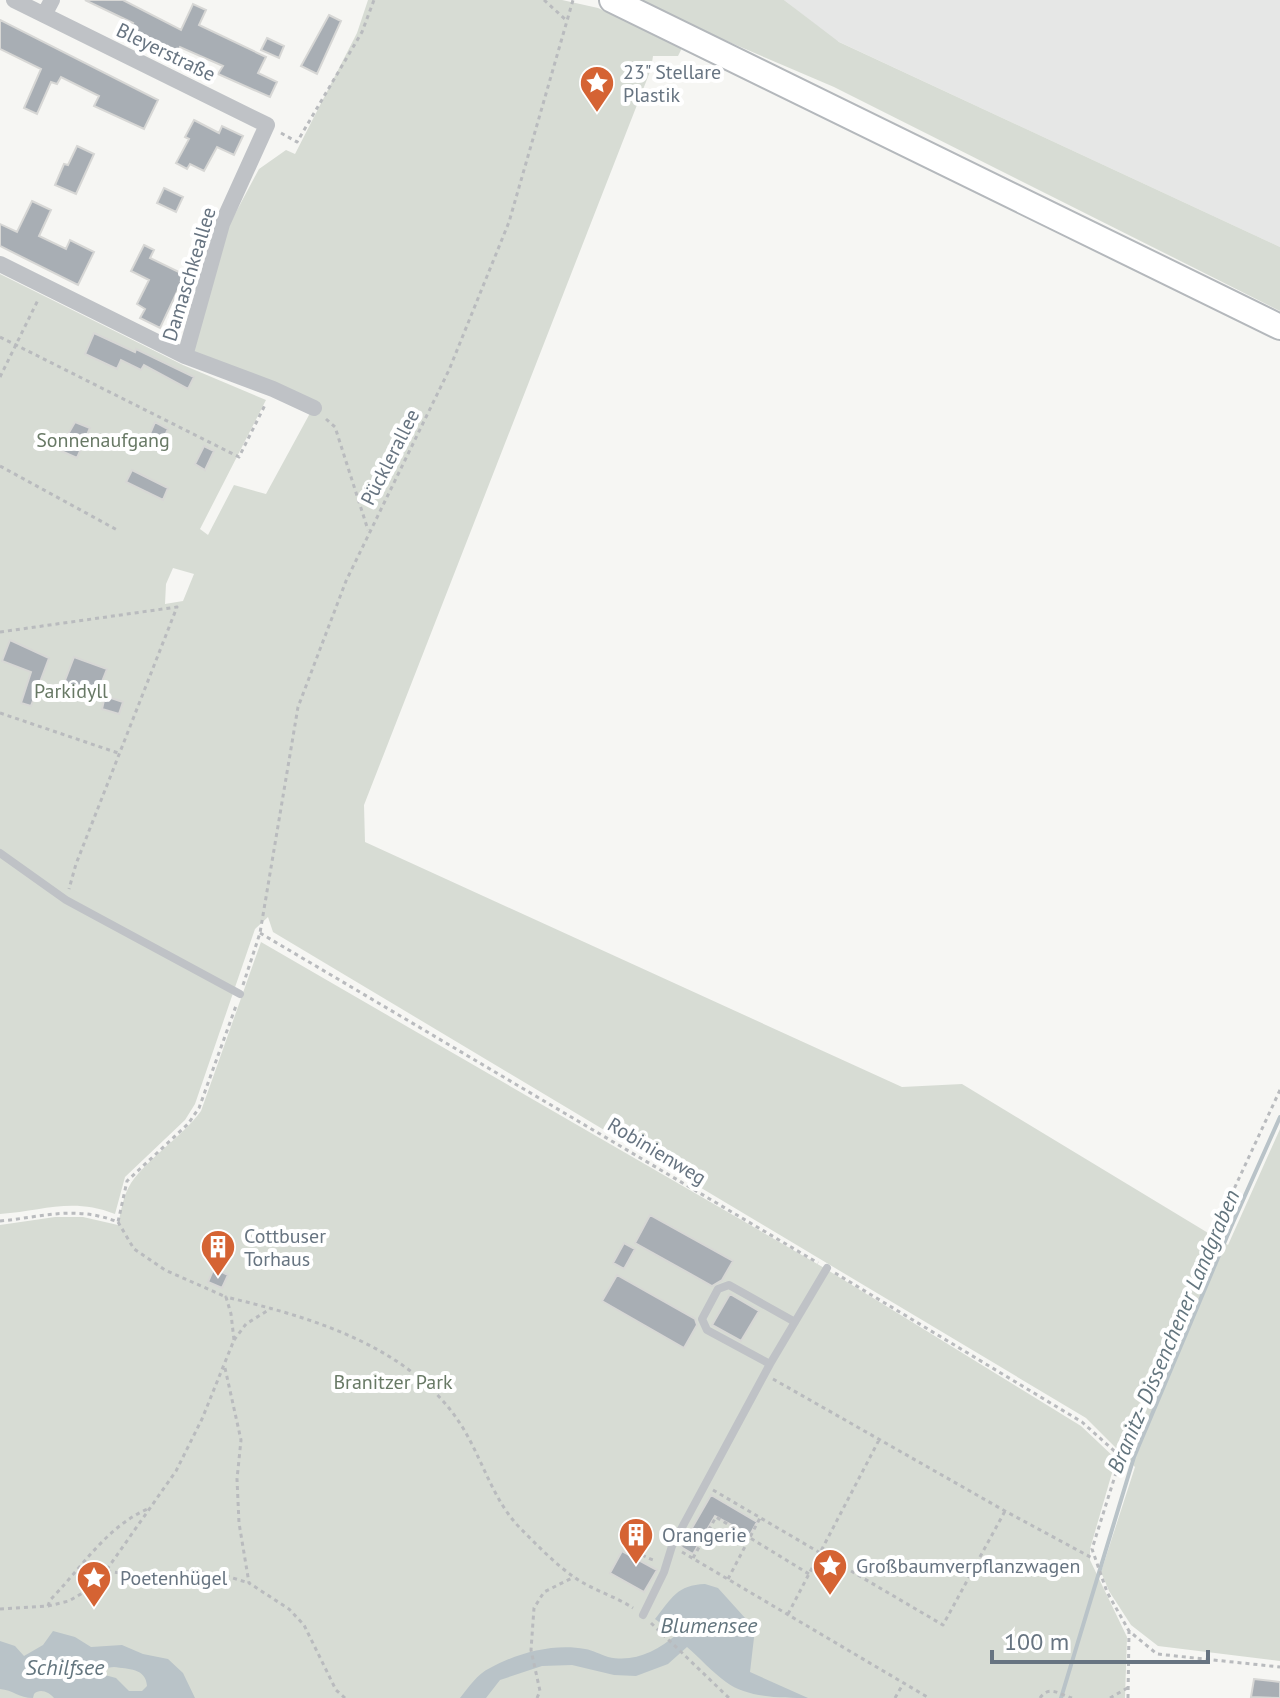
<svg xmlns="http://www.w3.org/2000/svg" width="1280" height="1698" viewBox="0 0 1280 1698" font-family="'PT Sans',sans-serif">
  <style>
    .built { fill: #e6e7e6 }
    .green { fill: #d7dcd4; fill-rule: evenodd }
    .water { fill: #b9c3c8; fill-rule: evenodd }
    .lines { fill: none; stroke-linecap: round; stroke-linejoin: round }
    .stream { stroke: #b9c3c8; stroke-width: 4 }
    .building { fill: #a8aeb4; stroke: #d7d7d5; stroke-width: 2 }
    .secondary-casing { stroke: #b4b8bc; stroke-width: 28 }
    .path { stroke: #b9bbbe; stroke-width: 3; stroke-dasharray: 4 4; stroke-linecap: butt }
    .lane { stroke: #bfc2c6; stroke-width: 8 }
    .street { stroke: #bfc2c6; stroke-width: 16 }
    .secondary { stroke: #fff; stroke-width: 24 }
    .labels { text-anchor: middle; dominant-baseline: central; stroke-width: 8; stroke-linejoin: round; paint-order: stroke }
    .street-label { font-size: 20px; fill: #677481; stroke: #fff }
    .poi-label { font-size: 20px; fill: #677481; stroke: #fff; text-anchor: start }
    .park-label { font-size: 20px; fill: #687965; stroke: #fff }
    .water-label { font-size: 22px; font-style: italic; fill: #63757e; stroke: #fff }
  </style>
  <rect width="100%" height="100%" fill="#f6f6f3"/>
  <path class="built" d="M784,0H1280V247L835,40Z"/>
  <path class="green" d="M368,0H562L598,8L682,48L678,56H653L651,69L364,805L365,842L902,1087L962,1084L1228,1245L1280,1129V1661L1158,1646L1131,1625L1109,1591L1101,1572L1135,1467L1086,1418L273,932L268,917L255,929L195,1104L185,1120L125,1177L115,1214C72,1197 43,1211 0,1214V274L183,365L266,400L200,529L208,535L234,485L266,494L315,404L193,352L228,227L259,169L286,150L295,154L357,33ZM173,568L194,574L183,601L165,604L166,584Z
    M631,0H784L839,42L1280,247V311L834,87Z
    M261,942L826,1269L1081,1426L1116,1459L1090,1549V1560L1127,1637L1125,1698H0V1225L55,1217H83L118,1225C121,1211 123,1196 131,1183C150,1156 181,1138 201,1111Z"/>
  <path class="water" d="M705,1584L718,1588L755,1629L750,1672L808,1698C782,1698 747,1698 726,1682C712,1672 700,1658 687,1647L668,1664L636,1676L614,1675L572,1665L542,1666L500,1680L486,1698H460C469,1687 477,1674 490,1668C517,1653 554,1643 585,1649C593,1650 601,1655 608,1657C634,1663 657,1651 676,1635L655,1619C672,1598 677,1585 705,1584Z
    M53,1631L75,1637L91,1647L122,1645L143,1654L168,1659L183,1673L195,1698H54C49,1692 40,1688 34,1694L33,1698C19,1698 13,1690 0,1689V1641L15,1646L24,1656L43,1645ZM114,1667C128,1669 146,1668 147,1686L142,1691H129L116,1678L101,1674L105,1668Z"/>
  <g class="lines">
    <path class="stream" d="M1061,1698L1134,1457L1231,1227L1280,1117"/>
  </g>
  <path class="building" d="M85,0H123L181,30L193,4L206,10L199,25L266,57L258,73L277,82L270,97L218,74L223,66L180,47L178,52L155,41L130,29L133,23Z
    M329,15L341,21L317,74L301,66Z
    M0,20L158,100L144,129L94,106L99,96L61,77L57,84L51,82L37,114L24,108L41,69L0,49Z
    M267,38L284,46L279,58L261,50Z
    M194,120L219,133L222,126L243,136L234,155L217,147L204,171L190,164L187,169L176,163L189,139L185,137Z
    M77,146L94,154L76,194L55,185L64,164L68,165Z
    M164,188L183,197L176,212L157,203Z
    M32,201L51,210L39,236L66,249L70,240L94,252L78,285L0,246V224L17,232Z
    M144,245L154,250L150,258L185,275L160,328L140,318L145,309L137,304L149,280L131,271Z
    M94,333L135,352L136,349L194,377L188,389L144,365L141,370L121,360L117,369L85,354Z
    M75,422L90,428L77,458L59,450Z
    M155,422L168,429L162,442L149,436Z
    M204,446L214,451L205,470L195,464Z
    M132,470L168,488L163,500L126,482Z
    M10,640L49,658L31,706L21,703L31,672L2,661Z
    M74,657L107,669L97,694L64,683Z
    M105,696L123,702L119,714L102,709Z
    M650,1215L733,1261L722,1280L712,1286L635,1243Z
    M624,1243L635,1249L624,1269L613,1263Z
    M214,1268L228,1275L222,1288L208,1282Z
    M617,1275L695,1319L697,1325L684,1348L602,1301Z
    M730,1294L759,1311L741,1341L712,1325Z
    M711,1495L757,1522L750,1535L715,1516L693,1554L681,1547Z
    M622,1551L657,1570L644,1592L610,1573Z
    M1254,1679L1280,1682V1698L1251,1697Z"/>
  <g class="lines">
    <defs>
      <path id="secondary" d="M612,0L1280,327"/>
    </defs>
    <use href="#secondary" class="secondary-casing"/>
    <path class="path" d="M544,0L566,20
      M281,133L297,142L362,32L374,0
      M0,337L239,457L266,403
      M0,377L38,300
      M326,419L335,427L368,530
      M0,466L119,531
      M0,632L177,607L76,864L69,889
      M0,713L121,754
      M260,933L818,1263
      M243,985L260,933L298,707L346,581L449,370L509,222L573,0
      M1280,1090L1215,1230L1121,1457L1092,1549L1107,1592L1129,1631L1157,1654L1280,1667
      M0,1221C43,1217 75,1205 118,1222L127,1181L188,1124L199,1108L237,1003
      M118,1222L134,1249L165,1270L226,1297
      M835,1273L1082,1422L1121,1457
      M234,1340L246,1324L270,1309
      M225,1368L241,1440L237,1479L239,1523L249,1583L289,1609L304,1625L336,1690L345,1698
      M773,1379L1005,1511L1094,1559
      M713,1490L943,1625L1005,1511
      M628,1536C634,1551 641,1556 656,1561
      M682,1552L929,1698
      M693,1558L716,1517L809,1574
      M107,1571L155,1578L193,1571L223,1575L249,1583
      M728,1579L760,1518
      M48,1606L50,1600C81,1569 107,1525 150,1508
      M0,1609L48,1606L69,1601L96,1585L176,1471L202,1419L234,1340L231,1314L226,1297C314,1318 413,1347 463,1428C483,1461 493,1500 520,1528C536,1544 555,1564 574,1577C592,1590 615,1596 633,1608
      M788,1614L879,1440
      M651,1623L729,1698
      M537,1698L540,1691L531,1650L534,1608L544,1592L574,1577
      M895,1698L903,1684
      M1040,1698C1049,1685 1059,1694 1072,1698
      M1110,1698L1129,1687
      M1128,1698L1129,1631"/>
    <path class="lane" d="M0,853L66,900L240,994
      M770,1364L707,1330L702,1319L718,1289L729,1285L795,1322
      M643,1615L664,1572L672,1546L770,1364L827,1268"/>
    <path class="street" d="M44,15L52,0
      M0,264L185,356L222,224L267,125L14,0
      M185,356L273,389L314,408"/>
    <use href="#secondary" class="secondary"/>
  </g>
  <defs>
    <symbol id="sight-pin" viewBox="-11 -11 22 30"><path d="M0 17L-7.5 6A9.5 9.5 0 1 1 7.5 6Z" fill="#d56333" stroke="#fff"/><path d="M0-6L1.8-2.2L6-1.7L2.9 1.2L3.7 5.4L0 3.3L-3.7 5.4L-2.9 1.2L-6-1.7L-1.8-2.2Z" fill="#fff"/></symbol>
    <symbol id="building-pin" viewBox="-11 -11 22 30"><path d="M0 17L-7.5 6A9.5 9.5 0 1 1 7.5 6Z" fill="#d56333" stroke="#fff"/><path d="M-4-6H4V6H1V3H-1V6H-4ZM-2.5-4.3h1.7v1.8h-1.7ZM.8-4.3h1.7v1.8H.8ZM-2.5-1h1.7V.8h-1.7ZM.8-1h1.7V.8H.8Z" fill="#fff"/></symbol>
  </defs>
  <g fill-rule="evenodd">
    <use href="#sight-pin" x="577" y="63" width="40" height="54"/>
    <use href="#building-pin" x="198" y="1227" width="40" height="54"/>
    <use href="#building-pin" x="616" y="1515" width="40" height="54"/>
    <use href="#sight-pin" x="810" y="1546" width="40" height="54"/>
    <use href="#sight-pin" x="74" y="1558" width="40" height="54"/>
  </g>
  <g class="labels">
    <g class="street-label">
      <text transform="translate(166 52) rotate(26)">Bleyerstraße</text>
      <text transform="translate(189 274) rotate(-73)">Damaschkeallee</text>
      <text transform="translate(390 457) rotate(-63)">Pücklerallee</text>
      <text transform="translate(657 1151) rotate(31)">Robinienweg</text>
    </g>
    <g class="poi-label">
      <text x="623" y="72">23" Stellare<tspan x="623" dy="23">Plastik</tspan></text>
      <text x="244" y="1236">Cottbuser<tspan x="244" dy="23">Torhaus</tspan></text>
      <text x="662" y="1535">Orangerie</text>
      <text x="856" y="1566">Großbaumverpflanzwagen</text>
      <text x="120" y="1578">Poetenhügel</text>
    </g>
    <g class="park-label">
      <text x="103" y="440">Sonnenaufgang</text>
      <text x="71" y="691">Parkidyll</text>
      <text x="393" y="1382">Branitzer Park</text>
    </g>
    <g class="water-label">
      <text transform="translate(1173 1331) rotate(-67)">Branitz- Dissenchener Landgraben</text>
      <text x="709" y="1625">Blumensee</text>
      <text x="65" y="1667">Schilfsee</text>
    </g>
  </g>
  <path d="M992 1650v12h216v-12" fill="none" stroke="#677481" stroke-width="4"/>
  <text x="1004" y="1650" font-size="24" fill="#677481" stroke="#ffffff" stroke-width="6" paint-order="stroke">100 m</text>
</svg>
